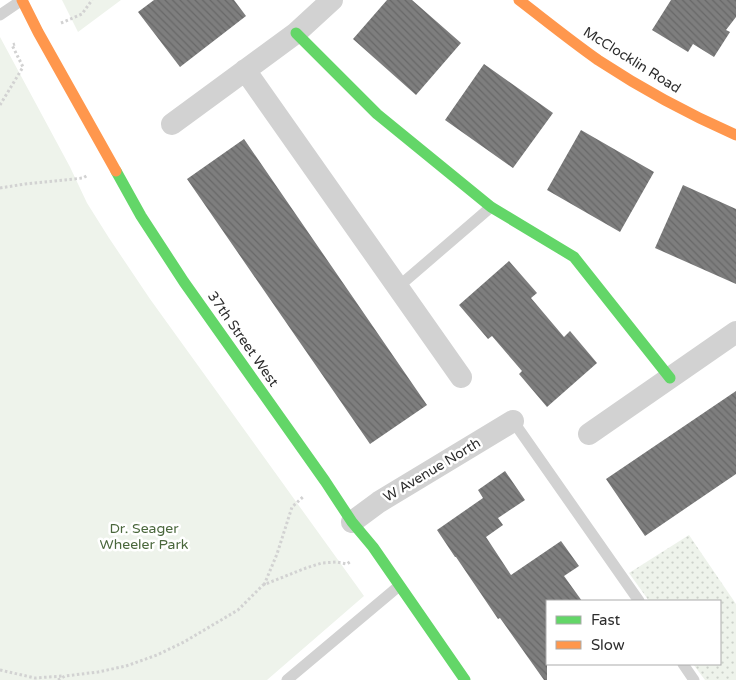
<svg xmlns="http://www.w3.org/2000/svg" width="736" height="680" viewBox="0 0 736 680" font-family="'Varela Round',sans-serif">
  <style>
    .grass { fill: url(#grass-dots) }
    .green { fill: #eef3eb }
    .building { fill: url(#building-back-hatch) }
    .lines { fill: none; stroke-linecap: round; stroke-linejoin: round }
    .path { stroke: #d2d2d2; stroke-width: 3; stroke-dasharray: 2.5 2.5; stroke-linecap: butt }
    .lane { stroke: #d2d2d2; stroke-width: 11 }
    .street { stroke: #d2d2d2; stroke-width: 22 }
    .fast { stroke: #63d668; stroke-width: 11 }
    .slow { stroke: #ff974d; stroke-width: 11 }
    .labels { text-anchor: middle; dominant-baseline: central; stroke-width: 5; stroke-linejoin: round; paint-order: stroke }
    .street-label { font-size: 14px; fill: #2d2d2d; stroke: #fff }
    .park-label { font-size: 14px; fill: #4a673c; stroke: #fff }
  </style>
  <defs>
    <pattern id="grass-dots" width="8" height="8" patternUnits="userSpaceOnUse" patternTransform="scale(1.25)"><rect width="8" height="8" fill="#eef3eb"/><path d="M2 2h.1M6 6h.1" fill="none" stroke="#ccd1ca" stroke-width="1.8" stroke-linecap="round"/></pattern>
    <pattern id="building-back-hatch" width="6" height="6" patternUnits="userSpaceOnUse" patternTransform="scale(1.25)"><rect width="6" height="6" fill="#7e7e7e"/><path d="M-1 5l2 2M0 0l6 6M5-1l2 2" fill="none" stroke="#686868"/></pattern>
  </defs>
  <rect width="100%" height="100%" fill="#fff"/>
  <path class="grass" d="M689,535L736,604V680H705L693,664H720V601H649L629,573Z"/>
  <path class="green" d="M62,0H121L78,32Z
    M0,37L70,167L87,203L109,238L150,299L364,596L267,680H0Z"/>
  <path class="building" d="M154,0H234L246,16L180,67L138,12Z
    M387,0H412L461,43L416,95L353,39Z
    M671,0H736V17L726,30L730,32L714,57L693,44L688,52L652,30Z
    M484,64L553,113L513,168L445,120Z
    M581,130L654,172L620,232L547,190Z
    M244,139L427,405L370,444L187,179Z
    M683,185L736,209V284L655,248Z
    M509,261L537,293L531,298L564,337L570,331L597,363L547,407L519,374L522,371L492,336L488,339L459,305Z
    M736,391V474L645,536L606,479Z
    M505,471L525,500L498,518L503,525L486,537L511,575L561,541L579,566L564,576L582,601H547V680H544L500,618L498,619L456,557H455L437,530L483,498L478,490Z"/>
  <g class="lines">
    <path class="path" d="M61,23L82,14L92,0
      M0,105L23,67L12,45L15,44
      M0,188L25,184L83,178L88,175
      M264,585L277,554L292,507L304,496
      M0,670L35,678L63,676
      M58,680L65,676L98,672L126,666L157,655L184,642L238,610L263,585L306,568L322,563L337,562L347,564L351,561"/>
    <path class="lane" d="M0,15L22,0
      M398,287L491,207
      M513,421L639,601
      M683,664L694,680
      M287,680L399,586"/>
    <path class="street" d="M245,70L461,377
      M172,124L296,33L332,0
      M589,434L736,332
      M352,522L379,502L513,421"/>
    <path class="fast" d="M296,33L377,114L491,207L574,257L670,378
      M116,171L141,216L184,282L325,481L352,522L373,547L465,680"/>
    <path class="slow" d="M22,0L38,32L116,171
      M519,0C545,20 571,41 598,60C642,89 688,114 736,135"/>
  </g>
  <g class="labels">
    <g class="street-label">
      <text transform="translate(632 60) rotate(32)">McClocklin Road</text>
      <text transform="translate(243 339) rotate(55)">37th Street West</text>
      <text transform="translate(432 470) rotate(-31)">W Avenue North</text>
    </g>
    <g class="park-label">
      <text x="144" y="528">Dr. Seager<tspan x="144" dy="16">Wheeler Park</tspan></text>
    </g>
  </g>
  <rect x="546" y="600" width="175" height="65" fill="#ffffff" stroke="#ababab"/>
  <rect x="556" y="616" width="25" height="8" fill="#63d668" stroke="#ababab"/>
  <text x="591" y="625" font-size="15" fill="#2d2d2d">Fast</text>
  <rect x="556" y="641" width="25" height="8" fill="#ff974d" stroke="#ababab"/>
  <text x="591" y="650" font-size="15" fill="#2d2d2d">Slow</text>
</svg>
